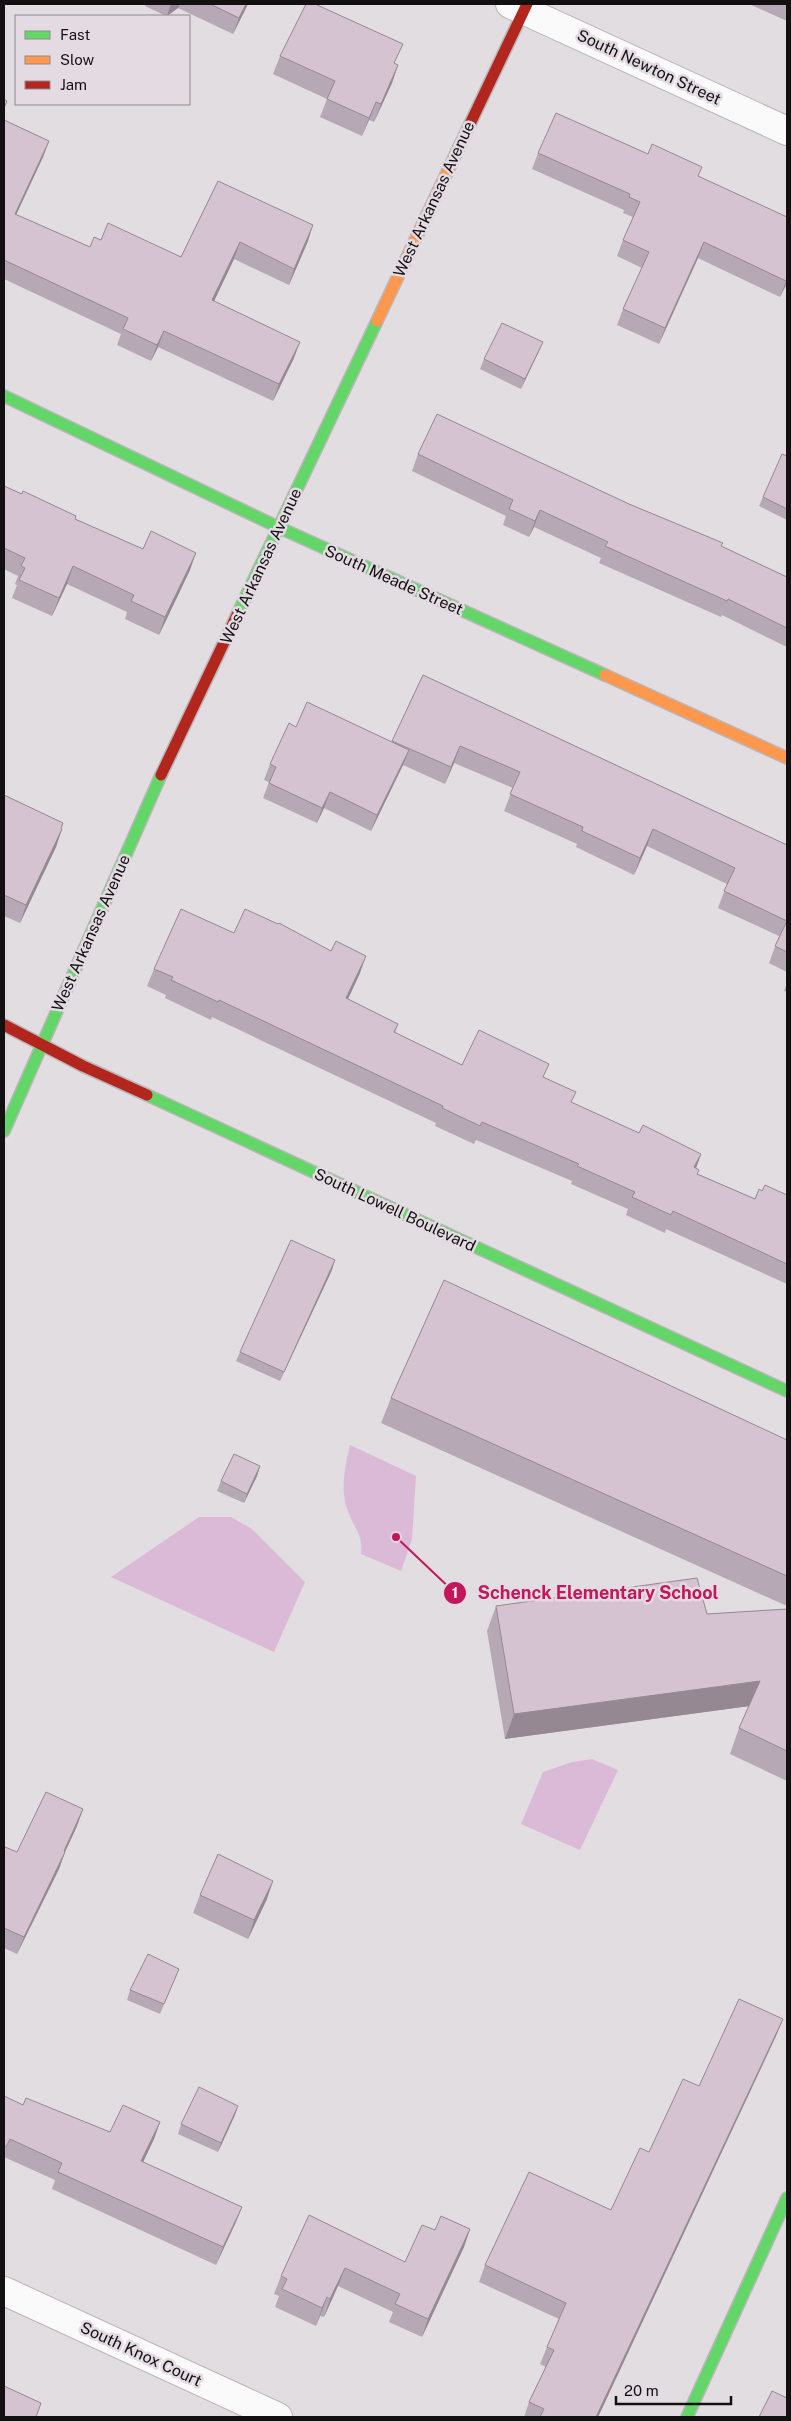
<svg xmlns="http://www.w3.org/2000/svg" width="791" height="2421" viewBox="0 0 791 2421" font-family="'Public Sans',sans-serif">
  <style>
    .green { fill: #dbbad7 }
    .lines { fill: none; stroke-linecap: round; stroke-linejoin: round }
    .street-casing { stroke: #bab6b9; stroke-width: 30 }
    .fast-casing { stroke: #bab6b9; stroke-width: 14 }
    .slow-casing { stroke: #bab6b9; stroke-width: 14 }
    .jam-casing { stroke: #bab6b9; stroke-width: 14 }
    .street { stroke: #fbfafa; stroke-width: 28 }
    .fast { stroke: #63d668; stroke-width: 11 }
    .slow { stroke: #ff974d; stroke-width: 11 }
    .jam { stroke: #b3261e; stroke-width: 11 }
    .wall { fill: #b7a8b5 }
    .shaded-wall { fill: #958893 }
    .building { fill: #d5c3d2; stroke: #958893 }
    .labels { text-anchor: middle; dominant-baseline: central; stroke-width: 5; stroke-linejoin: round; paint-order: stroke }
    .street-label { font-size: 16px; fill: #131012; stroke: #e4dbe2 }
    .leader { fill: none; stroke: #c2185b; stroke-width: 2 }
    .callout-dot { fill: #c2185b; stroke: #e4dbe2; stroke-width: 2 }
    .mark-label { font-size: 15px; text-anchor: middle; font-weight: bold; fill: #fff }
    .callout-label { font-size: 18px; text-anchor: middle; font-weight: bold; fill: #c2185b; stroke: #e4dbe2; stroke-width: 5; stroke-linejoin: round; paint-order: stroke }
  </style>
  <rect width="100%" height="100%" fill="#e2dde1"/>
  <path class="green" d="M350,1445L416,1476L412,1539L401,1571L361,1554C363,1534 355,1530 349,1514C339,1491 345,1468 350,1445Z
    M199,1517H231L252,1529L305,1582L274,1652L111,1577Z
    M592,1759L618,1770L580,1850L521,1824L543,1772L572,1762Z"/>
  <g class="lines">
    <defs>
      <path id="street" d="M510,4L787,131
        M4,2291L278,2417"/>
      <path id="fast" d="M4,396L280,528L605,675
        M237,615L377,321
        M147,1095L787,1391
        M4,1131L161,775
        M687,2417L787,2198"/>
      <path id="slow" d="M377,321L460,145
        M605,675L787,758"/>
      <path id="jam" d="M460,145L527,4
        M161,775L237,615
        M4,1025L83,1066L147,1095"/>
    </defs>
    <use href="#street" class="street-casing"/>
    <use href="#fast" class="fast-casing"/>
    <use href="#slow" class="slow-casing"/>
    <use href="#jam" class="jam-casing"/>
    <use href="#street" class="street"/>
    <use href="#fast" class="fast"/>
    <use href="#slow" class="slow"/>
    <use href="#jam" class="jam"/>
  </g>
  <path class="wall" d="M146,4H248L233,34L178,8L167,16H166L145,6Z
    M749,4H787V21Z
    M280,56L395,63L398,65L392,83L374,122L369,120L362,136L320,117L327,99L273,74Z
    M4,120L49,141L43,157L16,215L90,247L101,240L181,257L218,181L308,241L289,285L234,259L214,301L294,358L273,401L158,347L151,361L117,345L121,334L4,279Z
    M538,153L648,154L787,217V288L785,287L780,297L698,258L659,344L617,325L623,309L642,268L617,256L623,240L633,217L623,213L624,210L532,169Z
    M543,342L539,351L521,389L480,369L484,359Z
    M418,454L629,504L787,577V647L722,615L721,617L599,563L601,558L534,527L529,537L503,525L506,516L412,471Z
    M787,456V520L759,506L763,497Z
    M4,486L75,519L190,570L159,635L125,619L127,612L67,584L52,616L12,598L17,585L15,584L18,576L4,569Z
    M423,675L787,845V972L769,963L779,936L718,908L727,884L647,846L634,875L576,847L577,844L504,811L513,788L454,763L445,784L403,765L371,831L324,808L317,823L263,798L269,782L264,780L270,764L296,727L392,742Z
    M4,795L63,823L56,847L20,923L4,916Z
    M234,933L360,973L348,999L398,1024L395,1033L462,1065L544,1077L572,1103L639,1133L701,1154L696,1168L698,1174L755,1199L762,1191L787,1195V1284L666,1229L665,1233L626,1215L628,1209L571,1184L572,1181L476,1140L474,1144L435,1126L436,1123L212,1017L211,1020L165,998L166,995L147,986L154,969Z
    M787,983V992L784,991Z
    M332,1270L280,1381L236,1361L240,1352Z
    M391,1398L787,1440V1606L381,1423Z
    M260,1466L257,1476L244,1503L217,1491L221,1481Z
    M496,1606L707,1614L787,1609V1781L730,1754L739,1728L749,1706L505,1739L487,1631Z
    M83,1809L77,1826L65,1852L59,1869L17,1954L4,1948V1850L17,1852Z
    M200,1895L267,1899L248,1939L193,1913Z
    M179,1969L160,2014L127,2000L130,1990Z
    M783,2019L776,2036L598,2417H524L529,2402L546,2367L540,2364L547,2347L559,2319L479,2282L485,2265L611,2210L649,2152L699,2086Z
    M4,2096L23,2105L110,2132L160,2122L154,2139L143,2162L242,2207L235,2224L216,2265L52,2189L55,2180L4,2157Z
    M235,2115L218,2152L178,2134L181,2124Z
    M470,2229L464,2247L422,2337L389,2322L393,2312L338,2286L324,2317L320,2316L316,2326L275,2307L279,2296L274,2294L281,2276L405,2262L435,2230Z"/>
  <path class="shaded-wall" d="M171,4H180L178,8L167,16Z
    M246,4H248L233,34L239,18Z
    M398,65L392,83L374,122L381,104Z
    M376,102L369,120L362,136L369,118Z
    M49,141L43,157L9,230L15,214Z
    M313,225L308,241L289,285L294,269Z
    M240,242L234,259L207,316L212,300Z
    M704,242L698,258L659,344L665,328Z
    M787,279L785,287L780,297L786,281Z
    M164,331L158,347L151,361L157,345Z
    M300,342L294,358L273,401L279,384Z
    M543,342L539,351L521,389L525,379Z
    M540,510L534,527L529,537L535,521Z
    M196,553L190,570L159,635L165,617Z
    M73,566L67,584L52,616L59,598Z
    M460,746L454,763L445,784L451,767Z
    M409,750L403,765L371,831L377,815Z
    M330,792L324,808L317,823L322,808Z
    M62,829L56,847L20,923L26,905Z
    M653,829L647,846L634,875L640,858Z
    M366,956L360,973L340,1016L346,998Z
    M701,1154L695,1171L694,1167Z
    M335,1260L332,1270L280,1381L284,1372Z
    M260,1466L257,1476L244,1503L247,1494Z
    M760,1681L750,1706L505,1739L514,1714Z
    M83,1809L77,1826L58,1867L65,1852L59,1869L17,1954L24,1937Z
    M273,1881L267,1899L248,1939L254,1920Z
    M783,2019L776,2036L598,2417H596Z
    M238,2106L235,2115L218,2152L221,2143Z
    M160,2122L154,2139L135,2179L141,2161Z
    M242,2207L235,2224L216,2265L223,2247Z
    M470,2229L464,2247L422,2337L428,2319Z
    M345,2268L338,2286L324,2317L330,2299Z
    M327,2297L320,2316L316,2326L322,2308Z"/>
  <path class="building" d="M210,4H246L239,18Z
    M306,4H315L403,44L394,63L398,65L381,104L376,102L369,118L327,99L335,81L280,56Z
    M4,99L7,101L4,108Z
    M556,113L648,154L652,144L702,167L698,176L787,217V279L786,281L704,242L665,328L623,309L649,252L623,240L640,202L629,197L630,194L538,153Z
    M4,120L49,141L15,214L90,247L94,237L101,240L108,223L181,257L218,181L313,225L294,269L240,242L212,300L300,342L279,384L164,331L157,345L123,329L128,318L4,260Z
    M502,323L543,342L525,379L484,359Z
    M437,414L629,504L723,543L721,546L787,577V628L728,599L727,601L605,546L608,542L540,510L535,521L509,509L513,500L418,454Z
    M782,454L787,456V509L763,497Z
    M4,486L22,494L23,491L76,516L75,519L143,549L151,531L196,553L165,617L131,601L134,595L73,566L59,598L19,580L25,568L21,566L25,558L4,548Z
    M423,675L787,845V952L775,946L787,921L724,891L735,868L653,829L640,858L582,831L583,827L510,794L520,772L460,746L451,767L392,741Z
    M307,702L409,750L377,815L330,792L322,808L269,783L276,767L270,764L289,723L296,727Z
    M4,795L63,823L61,828L62,829L26,905L4,895Z
    M181,909L234,933L245,909L278,924L279,923L331,951L336,941L366,956L346,998L398,1024L394,1032L462,1065L479,1030L549,1064L543,1077L576,1092L571,1102L639,1133L643,1125L701,1154L694,1167L699,1170L697,1174L755,1199L759,1189L762,1191L765,1185L787,1195V1264L673,1211L671,1215L632,1197L635,1192L577,1166L579,1164L482,1122L480,1126L442,1108L443,1106L219,1000L218,1002L171,980L173,977L154,969Z
    M291,1240L335,1260L284,1372L240,1352Z
    M444,1280L787,1440V1576L391,1398Z
    M234,1454L260,1466L247,1494L221,1481Z
    M697,1578L707,1614L787,1609V1751L739,1728L760,1681L514,1714L496,1606Z
    M46,1792L83,1809L64,1851L65,1852L24,1937L4,1928V1850L5,1847L17,1852Z
    M218,1854L273,1881L254,1920L200,1895Z
    M148,1954L179,1969L164,2004L130,1990Z
    M739,1999L783,2019L596,2417H540L544,2409L529,2402L554,2350L547,2347L566,2303L485,2265L529,2172L611,2210L640,2148L649,2152L683,2079L699,2086Z
    M199,2087L238,2106L221,2143L181,2124Z
    M4,2096L23,2105L26,2098L110,2132L123,2105L160,2122L141,2161L242,2207L223,2247L58,2172L62,2163L10,2139L6,2147L4,2146Z
    M309,2215L405,2262L422,2225L435,2230L441,2216L470,2229L428,2319L395,2304L400,2294L345,2268L330,2299L327,2297L322,2308L282,2289L287,2279L281,2276Z
    M4,2386L41,2403L36,2417H4Z
    M772,2391L787,2398V2417H759Z"/>
  <g class="labels">
    <g class="street-label">
      <text transform="translate(649 67) rotate(25)">South Newton Street</text>
      <text transform="translate(434 199) rotate(-65)">West Arkansas Avenue</text>
      <text transform="translate(261 566) rotate(-65)">West Arkansas Avenue</text>
      <text transform="translate(394 580) rotate(24)">South Meade Street</text>
      <text transform="translate(91 933) rotate(-66)">West Arkansas Avenue</text>
      <text transform="translate(395 1210) rotate(25)">South Lowell Boulevard</text>
      <text transform="translate(141 2354) rotate(25)">South Knox Court</text>
    </g>
  </g>
  <path class="leader" d="M396 1537L455 1593"/>
  <g class="callout-dot">
    <circle cx="396" cy="1537" r="5"/>
    <circle cx="455" cy="1593" r="12"/>
  </g>
  <g class="mark-label">
    <text x="455" y="1598">1</text>
  </g>
  <g class="callout-label">
    <text x="598" y="1599">Schenck Elementary School</text>
  </g>
  <rect width="791" height="2421" fill="none" stroke="#131012" stroke-width="10"/>
  <rect x="15" y="15" width="175" height="90" fill="#e4dbe2" stroke="#908a8f"/>
  <rect x="25" y="31" width="25" height="8" fill="#63d668" stroke="#908a8f"/>
  <text x="60" y="40" font-size="15" fill="#131012">Fast</text>
  <rect x="25" y="56" width="25" height="8" fill="#ff974d" stroke="#908a8f"/>
  <text x="60" y="65" font-size="15" fill="#131012">Slow</text>
  <rect x="25" y="81" width="25" height="8" fill="#b3261e" stroke="#908a8f"/>
  <text x="60" y="90" font-size="15" fill="#131012">Jam</text>
  <path d="M616 2396v8h115v-8" fill="none" stroke="#131012" stroke-width="2.5"/>
  <text x="624" y="2396" font-size="15" fill="#131012" stroke="#e4dbe2" stroke-width="4" paint-order="stroke">20 m</text>
</svg>
